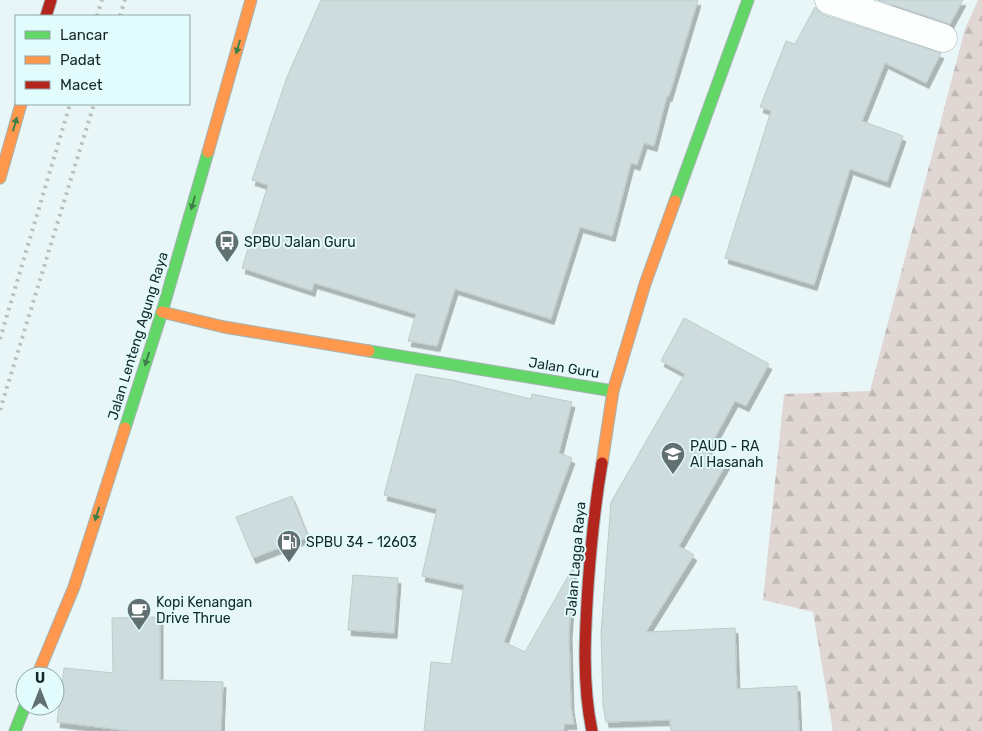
<svg xmlns="http://www.w3.org/2000/svg" width="982" height="731" viewBox="0 0 982 731" font-family="Rubik,sans-serif">
  <style>
    .forest { fill: url(#forest-firs) }
    .building { fill: #cedcdd; stroke: #bdcbcc; filter: url(#shadow) }
    .lines { fill: none; stroke-linecap: round; stroke-linejoin: round }
    .street-casing { stroke: #a5b3b4; stroke-width: 29 }
    .fast-casing { stroke: #a5b3b4; stroke-width: 13 }
    .slow-casing { stroke: #a5b3b4; stroke-width: 13 }
    .jam-casing { stroke: #a5b3b4; stroke-width: 13 }
    .street { stroke: #fcfefe; stroke-width: 28 }
    .fast { stroke: #63d668; stroke-width: 11 }
    .slow { stroke: #ff974d; stroke-width: 11 }
    .jam { stroke: #b3261e; stroke-width: 11 }
    .rail { stroke: #b9bdbd; stroke-width: 4; stroke-dasharray: 2.5 5; stroke-linecap: butt }
    .oneway { fill: #3e7f48 }
    .labels { text-anchor: middle; dominant-baseline: central; stroke-width: 4; stroke-linejoin: round; paint-order: stroke }
    .poi-label { font-size: 14px; fill: #182829; stroke: #e2fbfd; text-anchor: start }
    .street-label { font-size: 14px; fill: #182829; stroke: #e2fbfd }
  </style>
  <defs>
    <pattern id="forest-firs" width="22" height="20" patternUnits="userSpaceOnUse" patternTransform="scale(1.25)"><rect width="22" height="20" fill="#e0d7d4"/><path d="M5 1l3.5 6h-7zM16 11l3.5 6h-7z" fill="#bfb9b6"/></pattern>
    <filter id="shadow"><feDropShadow dx="3" dy="5.5" stdDeviation="0" flood-color="#0004"/></filter>
  </defs>
  <rect width="100%" height="100%" fill="#e8f6f7"/>
  <path class="forest" d="M978,0H982V731H833L813,612L763,600L784,394L870,391L965,29Z"/>
  <path class="building" d="M321,0H698L669,96H667L654,146L644,143L637,165L631,163L612,236L580,227L551,319L455,289L437,346L408,341L416,314L314,283L312,291L242,268L268,185L252,180L287,77Z
    M878,0H963L950,24Z
    M815,7L818,11L824,15L941,53L926,83L885,63L862,121L903,136L887,182L850,169L814,285L725,258L771,111L760,107L786,41L795,44Z
    M684,318L769,364L746,406L735,401L707,452L727,463L679,546L694,555L646,632L735,628L737,689L797,686L799,731H671L670,720L606,722L603,705L601,633L611,502L685,374L661,361Z
    M416,374L452,380L531,399L532,394L572,402L559,453L572,458L504,642L525,652L574,566L569,633L571,707L574,724H564V731H424L431,662L451,664L464,585L422,576L437,509L384,495Z
    M292,496L308,537L253,558L236,517Z
    M353,575L398,578L394,633L348,630Z
    M160,617V680L223,682L221,731H130L57,722L64,668L113,673L112,618Z"/>
  <g class="lines">
    <defs>
      <path id="street" d="M829,0L943,38"/>
      <path id="fast" d="M675,201L748,0
        M369,351L613,391
        M125,428L162,312L208,152
        M15,731L25,706"/>
      <path id="slow" d="M208,152L251,0
        M0,178L21,104
        M162,312L224,327L369,351
        M602,463L613,391L645,284L675,201
        M37,676L74,587L125,428"/>
      <path id="jam" d="M46,16L51,0
        M592,731C582,683 585,634 588,586C591,544 595,504 602,463"/>
    </defs>
    <use href="#street" class="street-casing"/>
    <use href="#fast" class="fast-casing"/>
    <use href="#slow" class="slow-casing"/>
    <use href="#jam" class="jam-casing"/>
    <use href="#street" class="street"/>
    <use href="#fast" class="fast"/>
    <use href="#slow" class="slow"/>
    <use href="#jam" class="jam"/>
    <path class="rail" d="M97,16L102,0
      M120,16L125,0
      M0,339L70,104
      M0,410L94,104"/>
  </g>
  <defs><path id="oneway-solid" d="M-6-.8H1V-3.2L6.5 0L1 3.2V.8H-6Z" transform="scale(1.25)"/></defs>
  <g class="oneway">
    <use href="#oneway-solid" transform="translate(238 47) rotate(106)"/>
    <use href="#oneway-solid" transform="translate(15 124) rotate(-74)"/>
    <use href="#oneway-solid" transform="translate(193 203) rotate(106)"/>
    <use href="#oneway-solid" transform="translate(147 359) rotate(108)"/>
    <use href="#oneway-solid" transform="translate(97 514) rotate(108)"/>
  </g>
  <defs>
    <symbol id="bus-pin" viewBox="-11 -11 22 30"><path d="M0 17L-7.5 6A9.5 9.5 0 1 1 7.5 6Z" fill="#617071" stroke="#e2fbfd"/><path d="M-5-6H5V4H4V6H2V4H-2V6H-4V4H-5ZM-3.5-4V0h7V-4ZM-3.5 1.2v1.5H-2V1.2ZM2 1.2v1.5H3.5V1.2Z" fill="#fff"/></symbol>
    <symbol id="school-pin" viewBox="-11 -11 22 30"><path d="M0 17L-7.5 6A9.5 9.5 0 1 1 7.5 6Z" fill="#617071" stroke="#e2fbfd"/><path d="M0-5L7-2L0 1L-7-2ZM-4 1L0 2.5L4 1V4Q0 6-4 4Z" fill="#fff"/></symbol>
    <symbol id="fuel-pin" viewBox="-11 -11 22 30"><path d="M0 17L-7.5 6A9.5 9.5 0 1 1 7.5 6Z" fill="#617071" stroke="#e2fbfd"/><path d="M-5.5-6h7V0h2V4h1.3V-2.5L3-4.5l.8-.8L6-3V5H2.5V1h-1V6h-7ZM-4.2-4.7v3.2H.2V-4.7Z" fill="#fff"/></symbol>
    <symbol id="cafe-pin" viewBox="-11 -11 22 30"><path d="M0 17L-7.5 6A9.5 9.5 0 1 1 7.5 6Z" fill="#617071" stroke="#e2fbfd"/><path d="M-5.5-4.5H6V0H3Q3 3.5 0 3.5H-2.5Q-5.5 3.5-5.5 0ZM3-3.2v2h1.7v-2ZM-6 4.5H4V6H-6Z" fill="#fff"/></symbol>
  </defs>
  <g fill-rule="evenodd">
    <use href="#bus-pin" x="213" y="228" width="28" height="38"/>
    <use href="#school-pin" x="659" y="440" width="28" height="38"/>
    <use href="#fuel-pin" x="275" y="528" width="28" height="38"/>
    <use href="#cafe-pin" x="125" y="596" width="28" height="38"/>
  </g>
  <g class="labels">
    <g class="poi-label">
      <text x="244" y="242">SPBU Jalan Guru</text>
      <text x="690" y="446">PAUD - RA<tspan x="690" dy="16">Al Hasanah</tspan></text>
      <text x="306" y="542">SPBU 34 - 12603</text>
      <text x="156" y="602">Kopi Kenangan<tspan x="156" dy="16">Drive Thrue</tspan></text>
    </g>
    <g class="street-label">
      <text transform="translate(138 336) rotate(-73)">Jalan Lenteng Agung Raya</text>
      <text transform="translate(564 368) rotate(9)">Jalan Guru</text>
      <text transform="translate(576 559) rotate(-85)">Jalan Lagga Raya</text>
    </g>
  </g>
  <rect x="15" y="15" width="175" height="90" fill="#e2fbfd" stroke="#91a7a8"/>
  <rect x="25" y="31" width="25" height="8" fill="#63d668" stroke="#91a7a8"/>
  <text x="60" y="40" font-size="15" fill="#182829">Lancar</text>
  <rect x="25" y="56" width="25" height="8" fill="#ff974d" stroke="#91a7a8"/>
  <text x="60" y="65" font-size="15" fill="#182829">Padat</text>
  <rect x="25" y="81" width="25" height="8" fill="#b3261e" stroke="#91a7a8"/>
  <text x="60" y="90" font-size="15" fill="#182829">Macet</text>
  <g transform="translate(40 691)"><circle r="24" fill="#e2fbfd" stroke="#91a7a8"/>
  <path d="M0-4L9 19L0 12L-9 19Z" fill="#617071"/>
  <text y="-8" font-size="14" font-weight="bold" text-anchor="middle" fill="#182829">U</text>
  </g>
</svg>
